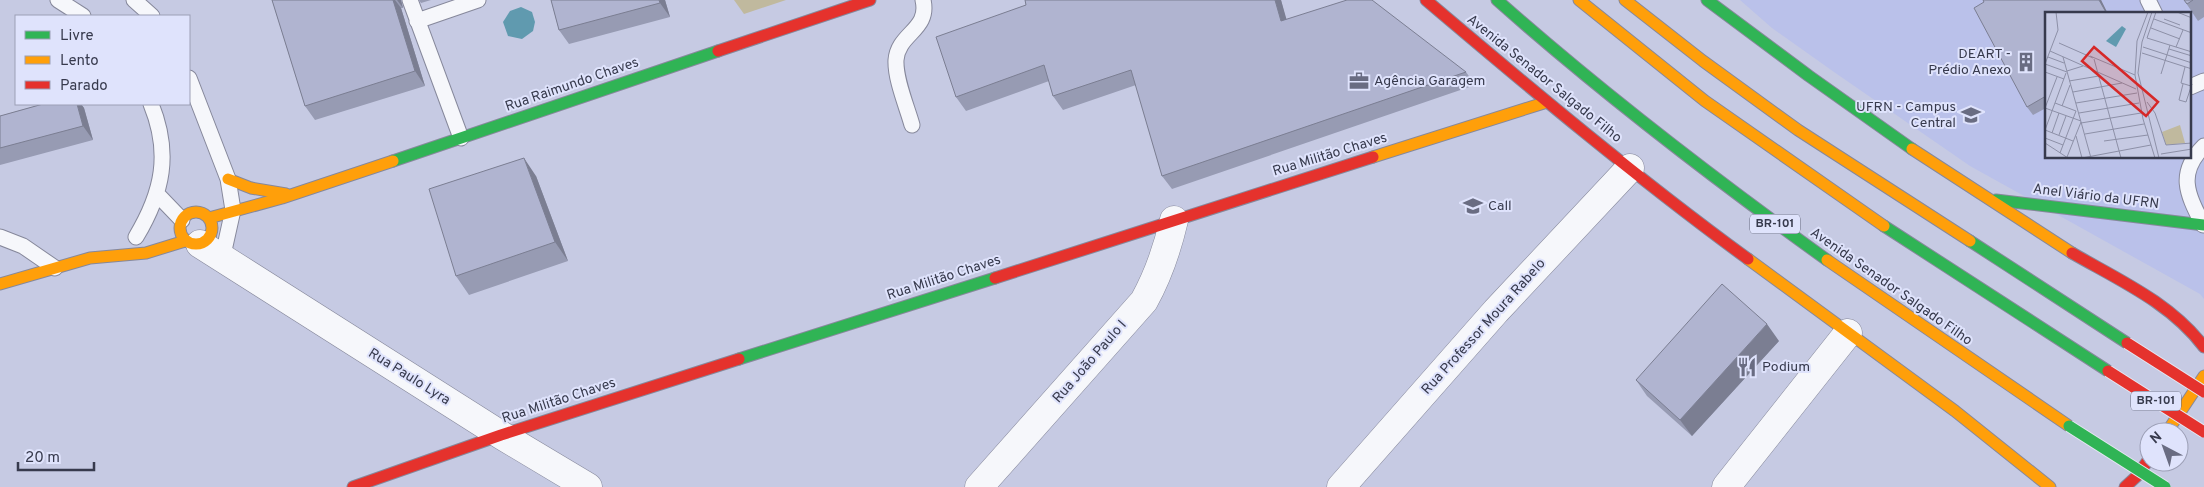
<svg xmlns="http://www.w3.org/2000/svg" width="2204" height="487" viewBox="0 0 2204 487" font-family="Overpass,sans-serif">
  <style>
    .built { fill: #bac1ea; fill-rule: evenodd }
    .green { fill: #c0b99e }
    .water { fill: #609aaf }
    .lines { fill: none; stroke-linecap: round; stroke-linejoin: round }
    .lane-casing { stroke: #86889b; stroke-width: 17 }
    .street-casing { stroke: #86889b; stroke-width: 29 }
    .fast-casing { stroke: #86889b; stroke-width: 13 }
    .slow-casing { stroke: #86889b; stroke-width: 13 }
    .jam-casing { stroke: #86889b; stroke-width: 13 }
    .lane { stroke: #f6f7fb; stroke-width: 15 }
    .street { stroke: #f6f7fb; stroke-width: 28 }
    .fast { stroke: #30b455; stroke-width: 11 }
    .slow { stroke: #ff9f0a; stroke-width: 11 }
    .jam { stroke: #e5322d; stroke-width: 11 }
    .fast-bridge-casing { stroke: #e5e7f2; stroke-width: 13; stroke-linecap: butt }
    .jam-bridge-casing { stroke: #e5e7f2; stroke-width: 13; stroke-linecap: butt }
    .fast-bridge { stroke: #30b455; stroke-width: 11 }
    .jam-bridge { stroke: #e5322d; stroke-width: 11 }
    .wall { fill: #979bb3 }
    .shaded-wall { fill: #7b7e92 }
    .building { fill: #b0b4d0; stroke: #7b7e92 }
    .labels { text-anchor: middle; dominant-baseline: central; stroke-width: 4; stroke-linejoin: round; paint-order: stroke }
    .shield { fill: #dfe3fc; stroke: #696d82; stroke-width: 1 }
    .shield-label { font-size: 12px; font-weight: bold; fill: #373a4d }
    .poi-label { font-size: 14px; fill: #373a4d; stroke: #dfe3fc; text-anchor: start }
    .street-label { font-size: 14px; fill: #373a4d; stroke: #dfe3fc }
    .inset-road { fill: none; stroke: #8d90a7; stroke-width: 1 }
    .view { fill: #d62828; fill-opacity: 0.15; stroke: #d62828; stroke-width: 2.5 }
    .inset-edge { fill: none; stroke: #373a4d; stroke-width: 2.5 }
  </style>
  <rect width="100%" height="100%" fill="#c6cae3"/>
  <path class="built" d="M1740,0H2204V299L2200,294L1970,166L1834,72L1772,28ZM2046,14H2190V158H2046Z"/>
  <path class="green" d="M734,0H786L744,14Z"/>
  <path class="water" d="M521,7L532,12L535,22L533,31L522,39L508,36L503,22L510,11Z"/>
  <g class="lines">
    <defs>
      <path id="lane" d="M58,0L83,16
        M134,0L152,16
        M410,0L461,138
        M2148,0L2155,14
        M417,21L478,0
        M189,78L228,179L233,210L223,255
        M2190,87L2204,81
        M912,125C907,107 895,79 896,60C898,33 930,30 923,0
        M157,194L182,220
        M2203,225C2188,195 2176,174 2204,146
        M0,237L23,246L55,268
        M136,237C163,192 171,153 151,104"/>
      <path id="street" d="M200,244L501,435L588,487
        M979,487L1144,301C1159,274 1167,250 1174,220
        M1341,487L1496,311L1630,168
        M1726,487L1848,333"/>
      <path id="fast" d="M1497,0C1602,93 1713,178 1827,260
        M1707,0L1809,76L1912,149
        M393,161L718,51
        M1996,200L2204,225
        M1884,226L2108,371
        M1970,241L2127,343
        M739,359L995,278"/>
      <path id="slow" d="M1579,0L1705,101L1884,226
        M1625,0L1703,61L1798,130L1970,241
        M1912,149L2072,253
        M1373,157L1547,102
        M228,179L251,188L286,194
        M180 228a16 16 0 1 1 32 0a16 16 0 1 1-32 0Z
        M209,218L282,198L393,161
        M1748,259L1955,411L2050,487
        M1827,260L2069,426
        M0,284L90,258L146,253L185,241
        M2167,432L2204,376"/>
      <path id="jam" d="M1426,0C1531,89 1637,178 1748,259
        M718,51L870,0
        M2072,253C2119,280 2171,303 2204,347
        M995,278L1373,157
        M353,487L501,435L739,359
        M2125,487L2137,476L2149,459"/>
    </defs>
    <use href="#lane" class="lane-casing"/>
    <use href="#street" class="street-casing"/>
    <use href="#fast" class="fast-casing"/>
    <use href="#slow" class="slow-casing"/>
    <use href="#jam" class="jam-casing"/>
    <use href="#lane" class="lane"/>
    <use href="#street" class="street"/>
    <use href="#fast" class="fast"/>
    <use href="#slow" class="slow"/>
    <use href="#jam" class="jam"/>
    <defs>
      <path id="fast-bridge" d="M2069,426L2165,487"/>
      <path id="jam-bridge" d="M2127,343L2204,392
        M2108,371L2204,432"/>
    </defs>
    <use href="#fast-bridge" class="fast-bridge-casing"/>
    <use href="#jam-bridge" class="jam-bridge-casing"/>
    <use href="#fast-bridge" class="fast-bridge"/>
    <use href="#jam-bridge" class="jam-bridge"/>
  </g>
  <path class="wall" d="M272,0H401L403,8H401L425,86L315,120L305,106Z
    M419,0H431L421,3Z
    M551,0H665L670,17L569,44L559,30Z
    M1025,0H1281L1286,20L1466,72L1475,85L1172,189L1162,176L1136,85L1063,110L1053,96L1049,81L966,111L956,97L1026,5Z
    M1983,0H2101L2108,14H2046V108L2033,115L2027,107Z
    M2184,0H2204V17L2198,21Z
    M43,104H81L84,108L93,140L0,165V116Z
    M536,176L568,261L469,295L456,276Z
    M1779,341L1692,436L1647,396L1636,380Z"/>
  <path class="shaded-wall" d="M393,0H395L401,8L425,86L415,71Z
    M397,0H401L403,8Z
    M659,0H665L670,17L660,3Z
    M1275,0H1281L1291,35L1281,21Z
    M2099,0H2101L2108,14H2107Z
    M77,104H81L84,108L93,140L83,126Z
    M524,158L536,176L568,261L555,242Z
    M1767,324L1779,341L1692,436L1680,420Z"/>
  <path class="building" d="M272,0H393L415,71L305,106Z
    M551,0H659L660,3L559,30Z
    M1025,0H1275L1281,21L1347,0H1372L1466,72L1162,176L1131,70L1053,96L1044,65L956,97L936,37L1026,5Z
    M1983,0H2099L2107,14H2046V96L2027,107L1974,8L1984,2Z
    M2184,0H2193L2187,4Z
    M43,104H77L83,126L0,148V116Z
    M524,158L555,242L456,276L429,189Z
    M1722,284L1767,324L1680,420L1636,380Z"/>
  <defs>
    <symbol id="building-bare" viewBox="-9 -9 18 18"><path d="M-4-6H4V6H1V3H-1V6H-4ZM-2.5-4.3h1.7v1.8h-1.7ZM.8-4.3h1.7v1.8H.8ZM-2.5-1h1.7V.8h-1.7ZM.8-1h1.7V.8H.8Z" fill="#696c82" stroke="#dfe3fc" stroke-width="2.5" paint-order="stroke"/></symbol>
    <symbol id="office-bare" viewBox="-9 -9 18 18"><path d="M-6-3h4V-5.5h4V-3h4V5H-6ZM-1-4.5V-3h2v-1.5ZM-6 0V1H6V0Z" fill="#696c82" stroke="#dfe3fc" stroke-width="2.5" paint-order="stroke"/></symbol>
    <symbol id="university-bare" viewBox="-9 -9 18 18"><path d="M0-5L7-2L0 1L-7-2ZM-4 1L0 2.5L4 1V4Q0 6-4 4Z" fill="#696c82" stroke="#dfe3fc" stroke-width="2.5" paint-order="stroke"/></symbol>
    <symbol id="school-bare" viewBox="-9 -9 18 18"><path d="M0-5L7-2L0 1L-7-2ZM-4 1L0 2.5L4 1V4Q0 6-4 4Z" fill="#696c82" stroke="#dfe3fc" stroke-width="2.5" paint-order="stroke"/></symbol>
    <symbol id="restaurant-bare" viewBox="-9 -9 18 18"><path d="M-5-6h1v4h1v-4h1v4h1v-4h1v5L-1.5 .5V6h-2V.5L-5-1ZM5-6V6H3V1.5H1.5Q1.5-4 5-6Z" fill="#696c82" stroke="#dfe3fc" stroke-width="2.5" paint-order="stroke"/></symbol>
  </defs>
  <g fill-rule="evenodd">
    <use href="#building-bare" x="2012" y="48" width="28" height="28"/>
    <use href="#office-bare" x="1345" y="67" width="28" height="28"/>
    <use href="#university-bare" x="1957" y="101" width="28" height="28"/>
    <use href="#school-bare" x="1459" y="192" width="28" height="28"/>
    <use href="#restaurant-bare" x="1733" y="353" width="28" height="28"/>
  </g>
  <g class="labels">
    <g class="shield">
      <rect x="1750" y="214.5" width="50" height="19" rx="4"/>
      <rect x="2131" y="391.5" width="50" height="19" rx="4"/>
    </g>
    <g class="shield-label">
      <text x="1775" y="224">BR-101</text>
      <text x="2156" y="401">BR-101</text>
    </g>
    <g class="poi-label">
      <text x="2011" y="54" text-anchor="end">DEART -<tspan x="2011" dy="16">Prédio Anexo</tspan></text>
      <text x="1374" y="81">Agência Garagem</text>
      <text x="1956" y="107" text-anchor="end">UFRN - Campus<tspan x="1956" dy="16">Central</tspan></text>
      <text x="1488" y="206">Call</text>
      <text x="1762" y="367">Podium</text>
    </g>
    <g class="street-label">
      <text transform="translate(1544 79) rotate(39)">Avenida Senador Salgado Filho</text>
      <text transform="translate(572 85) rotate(-19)">Rua Raimundo Chaves</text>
      <text transform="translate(1330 155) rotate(-17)">Rua Militão Chaves</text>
      <text transform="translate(2096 197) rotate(7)">Anel Viário da UFRN</text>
      <text transform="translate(944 278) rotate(-18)">Rua Militão Chaves</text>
      <text transform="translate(1891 287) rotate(35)">Avenida Senador Salgado Filho</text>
      <text transform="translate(1484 327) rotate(-48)">Rua Professor Moura Rabelo</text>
      <text transform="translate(1090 362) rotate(-49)">Rua João Paulo I</text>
      <text transform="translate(409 377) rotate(32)">Rua Paulo Lyra</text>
      <text transform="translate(559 401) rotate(-18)">Rua Militão Chaves</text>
    </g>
  </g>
  <g transform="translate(2045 12)">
    <rect width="146" height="146" fill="#c6cae3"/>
    <path d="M135,113L140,131L121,133L117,120Z" fill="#c0b99e"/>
    <path d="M77,14L81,17L71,35L61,29Z" fill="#609aaf"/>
    <path class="inset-road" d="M103,0L92,29L90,63L98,107L110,146M107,0L97,30L93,61L114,146M111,0L102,26L147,40M132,0L147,6M109,7L147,21M119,7L135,13M106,16L135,27M14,31L48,46M98,35L147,51M131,35L138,18M124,37L147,44M5,39L91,77M97,41L147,57M45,44L90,63M3,45L19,51M18,45L46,146M49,47L76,146M0,52L22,60M0,52L13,18L11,0M140,55L136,71L146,74M22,59L38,54M0,60L19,67M116,62L125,33M12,65L0,96L36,109M24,69L54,64M138,72L134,88L141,90L147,72M28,80L77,71M102,90L110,101L121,133L147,131M10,91L31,99M31,91L92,81M17,94L25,73M34,101L94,91M36,111L96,101M0,118L21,61M0,118L28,129M7,121L14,101M40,122L99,112M14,123L21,104M31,124L37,146M0,126L18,133M59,129L103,123M0,131L23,146M15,141L31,99M116,142L147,137M22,145L36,110M37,146L106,133"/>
    <path class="view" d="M49,35L113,90L101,104L37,49Z"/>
    <rect width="146" height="146" class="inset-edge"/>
  </g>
  <rect x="15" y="15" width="175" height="90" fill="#dfe3fc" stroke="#9c9fb6"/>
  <rect x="25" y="31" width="25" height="8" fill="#30b455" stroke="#9c9fb6"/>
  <text x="60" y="40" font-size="15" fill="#373a4d">Livre</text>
  <rect x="25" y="56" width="25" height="8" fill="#ff9f0a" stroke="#9c9fb6"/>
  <text x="60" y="65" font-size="15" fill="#373a4d">Lento</text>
  <rect x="25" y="81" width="25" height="8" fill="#e5322d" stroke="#9c9fb6"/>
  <text x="60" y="90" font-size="15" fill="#373a4d">Parado</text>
  <g transform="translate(2164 447) rotate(319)"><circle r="24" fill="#dfe3fc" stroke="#9c9fb6"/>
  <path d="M0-4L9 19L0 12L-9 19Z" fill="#696c82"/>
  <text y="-8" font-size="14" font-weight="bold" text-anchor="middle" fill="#373a4d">N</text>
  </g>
  <path d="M18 462v8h76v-8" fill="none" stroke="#373a4d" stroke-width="2.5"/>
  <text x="25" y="462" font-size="15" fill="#373a4d" stroke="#dfe3fc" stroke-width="4" paint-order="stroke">20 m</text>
</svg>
